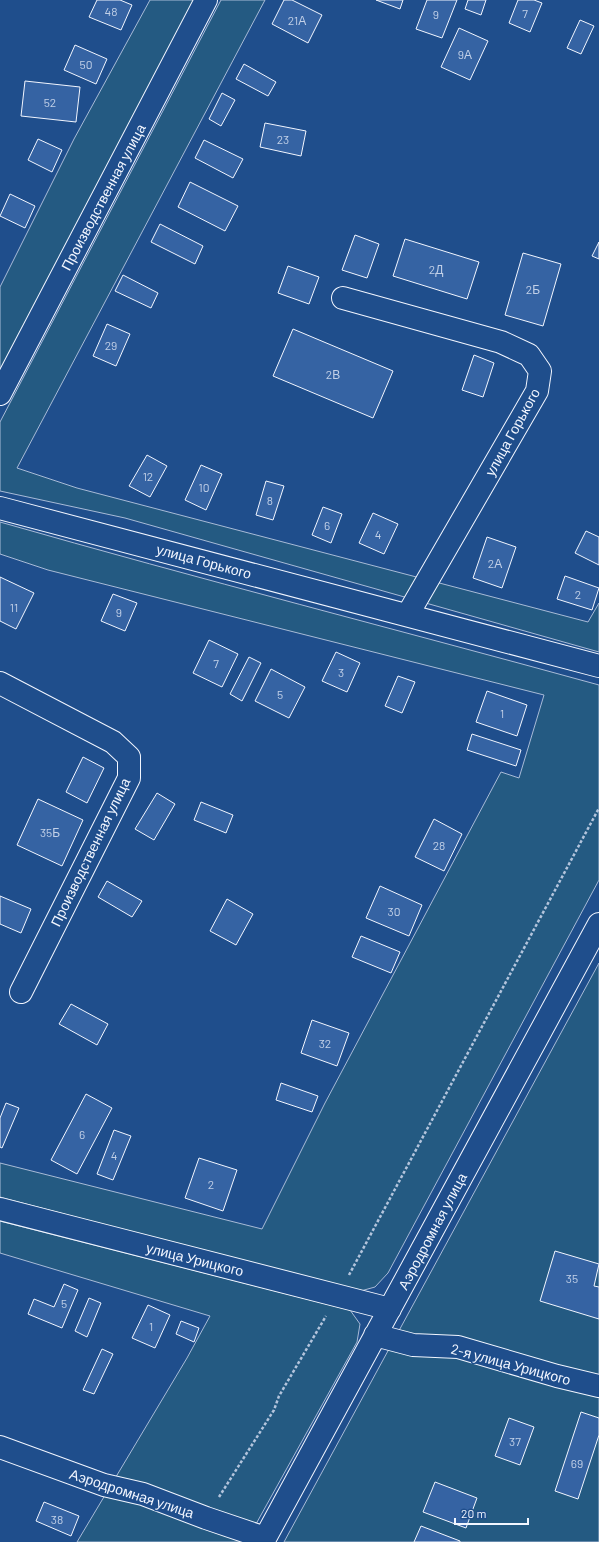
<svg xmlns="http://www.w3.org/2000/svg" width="599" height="1542" viewBox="0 0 599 1542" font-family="Barlow,sans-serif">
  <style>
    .green { fill: #245a82; stroke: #a8bbd7 }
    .building { fill: #3563a3; stroke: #f2f6ff }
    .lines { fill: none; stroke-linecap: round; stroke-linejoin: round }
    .minor-casing { stroke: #f2f6ff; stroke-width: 24 }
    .path { stroke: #b3c4dc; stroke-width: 2.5; stroke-dasharray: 3 2; stroke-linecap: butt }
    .minor { stroke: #1f4e8c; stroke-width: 22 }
    .labels { text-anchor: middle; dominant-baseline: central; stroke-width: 3; stroke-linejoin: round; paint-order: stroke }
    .number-label { font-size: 12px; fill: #c3d1e8 }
    .street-label { font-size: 14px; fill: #f2f6ff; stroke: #1f4e8c }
  </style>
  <rect width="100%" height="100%" fill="#1f4e8c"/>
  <path class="green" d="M150,0H195L0,373V287L74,139Z
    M221,0H265L17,468L77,488L588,622L599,603V652L125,518L0,491V422Z
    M0,522C199,579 399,630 599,685V880L388,1273L375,1287L357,1292L0,1197V1163L262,1229L325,1103L501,772L519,778L544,695L48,570L0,554Z
    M599,963V1542H284Z
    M0,1221L350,1310L360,1324L357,1342L246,1542H77L187,1358L210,1316L0,1253Z"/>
  <path class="building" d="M97,0H120L132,5L121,30L89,17Z
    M284,0H292L322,15L308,43L272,24Z
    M376,0H403L400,9Z
    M427,0H457L442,38L416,29Z
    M468,0H486L481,15L465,9Z
    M518,0H534L542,3L530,32L509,23Z
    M580,20L594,26L581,54L567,48Z
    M459,28L488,41L470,80L441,67Z
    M75,45L107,59L96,84L64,70Z
    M244,64L276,82L268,96L236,79Z
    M25,81L80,87L76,122L21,116Z
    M222,93L235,100L221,126L209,119Z
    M265,123L306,131L301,156L260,147Z
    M38,139L62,150L52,172L28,160Z
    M204,140L243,159L233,178L195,158Z
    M190,182L238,206L225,231L178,207Z
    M10,194L35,206L25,228L0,216Z
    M160,224L203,246L195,264L151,242Z
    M355,235L379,244L367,278L342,270Z
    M405,239L479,262L467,299L393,276Z
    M599,242V259L592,256Z
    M523,253L561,264L543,326L505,315Z
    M288,266L319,277L309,304L278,293Z
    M123,275L158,293L151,308L115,291Z
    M107,324L130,334L116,366L93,356Z
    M293,329L393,371L373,418L273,376Z
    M474,355L494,363L483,397L462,390Z
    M147,455L167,466L150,497L129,486Z
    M201,465L222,474L206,510L185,500Z
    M266,481L284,486L273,520L256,515Z
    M323,507L342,514L331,543L312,535Z
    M373,513L398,524L384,554L359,543Z
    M586,531L599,537V565L575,553Z
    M487,537L516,547L502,588L473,578Z
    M565,576L599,588L592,610L557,599Z
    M0,577L34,593L16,629L0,621Z
    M113,594L137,603L125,631L101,621Z
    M209,640L238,654L222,687L193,673Z
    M336,652L360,663L347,692L322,681Z
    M249,657L261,663L242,701L230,694Z
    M271,669L305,687L289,718L255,701Z
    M398,676L415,682L402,713L385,706Z
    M487,691L527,705L517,736L476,722Z
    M472,734L521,750L516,766L467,750Z
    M83,757L104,768L87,803L66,792Z
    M157,793L175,804L154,840L135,829Z
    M38,799L83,820L62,866L17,845Z
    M201,802L233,815L226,833L194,820Z
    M434,819L462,834L444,871L415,857Z
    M107,881L142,901L132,917L98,897Z
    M380,886L422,905L409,936L366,918Z
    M0,896L31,909L21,933L0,924Z
    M227,899L253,914L236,945L210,931Z
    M361,936L400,952L391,973L352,957Z
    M71,1004L108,1024L97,1045L59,1024Z
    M312,1020L349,1033L337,1066L301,1053Z
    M281,1083L318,1096L312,1112L276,1100Z
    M86,1094L112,1108L77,1174L51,1160Z
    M6,1103L19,1108L2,1148L0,1147V1118Z
    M114,1130L131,1136L113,1180L97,1174Z
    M199,1158L237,1170L223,1211L185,1198Z
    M555,1251L599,1264L594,1286L599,1287V1319L540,1301Z
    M64,1284L78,1290L62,1328L28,1314L34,1299L54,1307Z
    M89,1298L101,1303L87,1337L75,1331Z
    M148,1305L170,1315L155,1348L132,1338Z
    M181,1321L199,1328L194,1342L176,1334Z
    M102,1349L113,1354L94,1394L83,1390Z
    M581,1412L599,1418V1435L578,1499L555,1491Z
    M509,1418L534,1427L520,1465L495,1456Z
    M435,1482L477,1498L466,1528L423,1512Z
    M44,1502L79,1516L71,1536L36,1521Z
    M421,1526L460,1541V1542H414Z"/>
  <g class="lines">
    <defs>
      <path id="minor" d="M343,298L501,342L529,355L540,371L537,391L408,614
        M0,394L206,0
        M0,508L599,666
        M0,683L113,742L129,757V778L21,992
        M0,1209L390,1309
        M375,1335L413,1345L458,1347L557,1376L599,1386
        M0,1447L104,1485L143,1494L206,1518L265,1538
        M263,1542L599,924"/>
    </defs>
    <use href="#minor" class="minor-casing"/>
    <path class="path" d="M349,1275L599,808
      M219,1497L274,1410L279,1396L326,1316"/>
    <use href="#minor" class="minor"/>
  </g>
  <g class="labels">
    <g class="number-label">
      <text x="111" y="11">48</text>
      <text x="525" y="13">7</text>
      <text x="436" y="14">9</text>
      <text x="297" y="20">21А</text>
      <text x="465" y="54">9А</text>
      <text x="86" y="64">50</text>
      <text x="50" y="102">52</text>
      <text x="283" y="139">23</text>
      <text x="436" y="269">2Д</text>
      <text x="533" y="289">2Б</text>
      <text x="111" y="345">29</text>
      <text x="333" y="374">2В</text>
      <text x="148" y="476">12</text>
      <text x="204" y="487">10</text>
      <text x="270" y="500">8</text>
      <text x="327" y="525">6</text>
      <text x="378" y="534">4</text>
      <text x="495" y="563">2А</text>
      <text x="578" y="594">2</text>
      <text x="14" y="607">11</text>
      <text x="119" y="612">9</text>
      <text x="216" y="663">7</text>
      <text x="341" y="672">3</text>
      <text x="280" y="694">5</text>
      <text x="502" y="713">1</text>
      <text x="50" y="832">35Б</text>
      <text x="439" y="845">28</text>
      <text x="394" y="911">30</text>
      <text x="325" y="1043">32</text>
      <text x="82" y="1134">6</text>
      <text x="114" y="1155">4</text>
      <text x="211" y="1184">2</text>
      <text x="572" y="1278">35</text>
      <text x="64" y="1303">5</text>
      <text x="151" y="1326">1</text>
      <text x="515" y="1441">37</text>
      <text x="577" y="1463">69</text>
      <text x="57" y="1519">38</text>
    </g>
    <g class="street-label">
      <text transform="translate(103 197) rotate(-62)">Производственная улица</text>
      <text transform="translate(512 432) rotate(-61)">улица Горького</text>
      <text transform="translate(204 561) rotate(15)">улица Горького</text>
      <text transform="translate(90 852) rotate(-64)">Производственная улица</text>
      <text transform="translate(432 1231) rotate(-62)">Аэродромная улица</text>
      <text transform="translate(195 1259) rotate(14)">улица Урицкого</text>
      <text transform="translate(511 1364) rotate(15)">2-я улица Урицкого</text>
      <text transform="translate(132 1493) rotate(18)">Аэродромная улица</text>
    </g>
  </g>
  <path d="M455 1518v6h73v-6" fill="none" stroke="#f2f6ff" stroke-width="2"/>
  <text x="461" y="1518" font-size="12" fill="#f2f6ff" stroke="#1f4e8c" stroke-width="3" paint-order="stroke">20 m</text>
</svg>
